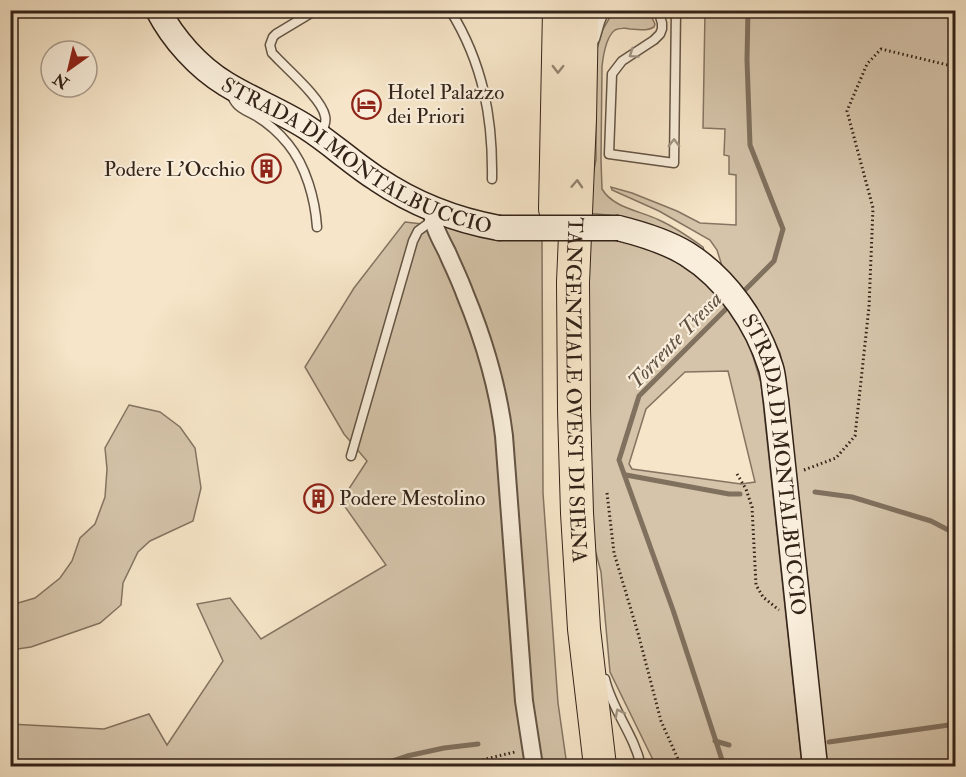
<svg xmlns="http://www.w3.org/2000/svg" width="966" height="777" viewBox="0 0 966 777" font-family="'IM FELL Double Pica',serif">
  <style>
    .green { fill: #d5c4aa; stroke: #847461; stroke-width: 1.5; fill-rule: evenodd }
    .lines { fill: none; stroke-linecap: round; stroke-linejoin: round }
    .stream { stroke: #80705e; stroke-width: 5 }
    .lane-casing { stroke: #645444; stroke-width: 11 }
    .street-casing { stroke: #645444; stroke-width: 20 }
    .secondary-casing { stroke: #332318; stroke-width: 27 }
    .highway-casing { stroke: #332318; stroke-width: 34 }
    .path { stroke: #332318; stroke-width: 3; stroke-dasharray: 1.5 3; stroke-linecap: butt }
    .lane { stroke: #f9eedb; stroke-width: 8 }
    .street { stroke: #f9eedb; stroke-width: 16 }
    .secondary { stroke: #f9eedb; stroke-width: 24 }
    .highway { stroke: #f6e5c8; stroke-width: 32 }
    .secondary-bridge-casing { stroke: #332318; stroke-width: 27; stroke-linecap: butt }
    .secondary-bridge { stroke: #f9eedb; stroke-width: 24 }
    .oneway { stroke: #a09383 }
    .oneway2 { stroke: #948470 }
    .labels { text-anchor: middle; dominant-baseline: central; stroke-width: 4.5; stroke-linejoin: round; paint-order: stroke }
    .poi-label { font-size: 21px; fill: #332318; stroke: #f9eedb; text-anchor: start }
    .street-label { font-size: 21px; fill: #332318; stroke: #f9eedb }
    .water-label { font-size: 22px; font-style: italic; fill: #605041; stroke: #f9eedb }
  </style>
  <rect width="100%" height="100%" fill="#f6e5c8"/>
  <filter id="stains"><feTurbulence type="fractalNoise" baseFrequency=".00333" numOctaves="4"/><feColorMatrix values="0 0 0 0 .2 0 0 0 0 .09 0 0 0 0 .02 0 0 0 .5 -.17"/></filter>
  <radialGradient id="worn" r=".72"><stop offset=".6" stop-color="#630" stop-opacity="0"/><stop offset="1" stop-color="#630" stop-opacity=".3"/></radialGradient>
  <path class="green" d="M617,11H644L651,16L655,24L654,27C646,32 639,29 630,29C626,28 619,28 615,30C606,37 603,57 602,67L601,160L602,189C613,208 641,211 659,220C675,227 689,237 703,247L705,254C692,246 679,236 664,230C639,218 612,215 585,213L596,160V52L603,29L613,12Z
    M705,11H955V766H826L790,418L784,372L780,353L763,320L722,266L717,250L710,240L659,211L612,190L611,187L632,193L677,211L700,223L736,225V175L729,174V156L724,155L725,129L703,128Z
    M405,222L448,227L501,240H542L543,493L558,703L567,766H11L10,724L104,729L149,714L167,745L223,661L197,604L230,598L261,639L386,565L341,501L367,461L344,434L305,367L354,288Z
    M585,239C594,239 604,238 613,239C668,248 721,285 745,335C752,351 756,367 761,383L802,766H656L610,672L601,572L586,516ZM728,371L755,482L741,484L632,469L629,464L646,409L685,372Z
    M129,405L160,412L180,427L195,448L201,488L193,521L150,541L138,552L123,583L121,605L100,623L31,647L11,650V605L35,598L60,578L72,561L80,538L95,524L105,497L107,469L105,448Z"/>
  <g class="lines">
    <path class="stream" d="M739,296L774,261L783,229L750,145L747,60L748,10
      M626,475L729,494H740
      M815,492L852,497L931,521L956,534
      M715,741L729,745
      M829,742L956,724
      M377,766L407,756L444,748L478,744
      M696,766H701
      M724,766L673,610L619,460L639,396L731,304"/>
    <defs>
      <path id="lane" d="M316,10L276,34L273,37L270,45L272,53L275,56C287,69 322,99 325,116C327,122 323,129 321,135
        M450,10C483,63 493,118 492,179
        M658,10L662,23V29L660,34L654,40L622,61L612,74L609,154L674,163L676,10
        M595,39L600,22L605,10
        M233,94C233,99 233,99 236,103C240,109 249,112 256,116C268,123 279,133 288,144C306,166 315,199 317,227
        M351,456L413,241L418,231L433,220
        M605,679C612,710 634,734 641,766"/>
      <path id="street" d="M432,209C432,225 440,238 447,252C453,266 460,280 465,294C484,340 498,387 504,436L524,701L534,766"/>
      <g id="secondary">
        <path id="s1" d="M158,10C173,39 198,67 226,84C252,100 281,111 306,127C331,143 352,163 377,179C414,204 455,220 499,228"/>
        <path id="s2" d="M618,228C642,234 666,241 687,254C727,279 757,323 771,368C774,378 774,389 776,400L815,766"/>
      </g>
      <g id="highway">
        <path id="s3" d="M582,10L580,119L573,282L574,410L577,513L584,629L600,766"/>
        <path d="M555,209L559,10"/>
      </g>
    </defs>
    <use href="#lane" class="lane-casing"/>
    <use href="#street" class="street-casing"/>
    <use href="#secondary" class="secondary-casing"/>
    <use href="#highway" class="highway-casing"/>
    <path class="path" d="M804,470L836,458L855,436L869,307L873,208L847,111L867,64L881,49L956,67
      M737,474L746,489L752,507L756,585L763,597L779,610
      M607,493L614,553L638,633L661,721L681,766
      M456,766L515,752"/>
    <use href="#lane" class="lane"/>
    <use href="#street" class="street"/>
    <use href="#secondary" class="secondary"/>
    <use href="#highway" class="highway"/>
    <defs>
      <path id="secondary-bridge" d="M499,228H618"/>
    </defs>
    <use href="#secondary-bridge" class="secondary-bridge-casing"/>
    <use href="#secondary-bridge" class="secondary-bridge"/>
  </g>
  <defs><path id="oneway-chevron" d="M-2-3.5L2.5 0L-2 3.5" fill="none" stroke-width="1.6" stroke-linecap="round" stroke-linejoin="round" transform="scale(1.5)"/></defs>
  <g class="oneway">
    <use href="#oneway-chevron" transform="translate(633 54) rotate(146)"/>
    <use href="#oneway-chevron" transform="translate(674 143) rotate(-89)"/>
    <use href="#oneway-chevron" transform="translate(619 713) rotate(-117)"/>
  </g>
  <g class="oneway2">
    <use href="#oneway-chevron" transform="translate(558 69) rotate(91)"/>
    <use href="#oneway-chevron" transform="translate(577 184) rotate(-87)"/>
  </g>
  <defs>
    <symbol id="hotel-ring" viewBox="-11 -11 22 22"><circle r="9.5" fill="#f9eedb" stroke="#8f2418" stroke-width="1.5"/><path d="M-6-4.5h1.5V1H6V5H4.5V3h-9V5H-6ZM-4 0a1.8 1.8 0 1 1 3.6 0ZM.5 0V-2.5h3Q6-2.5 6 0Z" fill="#8f2418"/></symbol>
    <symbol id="building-ring" viewBox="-11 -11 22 22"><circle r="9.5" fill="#f9eedb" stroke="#8f2418" stroke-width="1.5"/><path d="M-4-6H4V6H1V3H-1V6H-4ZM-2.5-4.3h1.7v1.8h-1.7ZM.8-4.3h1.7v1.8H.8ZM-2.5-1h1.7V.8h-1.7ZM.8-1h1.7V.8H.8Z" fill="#8f2418"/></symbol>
  </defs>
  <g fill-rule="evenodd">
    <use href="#hotel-ring" x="350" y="88" width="33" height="33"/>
    <use href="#building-ring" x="250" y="152" width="33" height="33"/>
    <use href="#building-ring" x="302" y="482" width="33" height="33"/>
  </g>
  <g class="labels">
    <g class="poi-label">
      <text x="387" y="92">Hotel Palazzo<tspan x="387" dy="24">dei Priori</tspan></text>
      <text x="245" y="169" text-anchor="end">Podere L'Occhio</text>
      <text x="339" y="498">Podere Mestolino</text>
    </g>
    <g class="street-label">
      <text stroke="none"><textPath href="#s1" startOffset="252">STRADA DI MONTALBUCCIO</textPath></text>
      <text stroke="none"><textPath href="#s3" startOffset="380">TANGENZIALE OVEST DI SIENA</textPath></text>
      <text stroke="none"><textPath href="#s2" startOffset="314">STRADA DI MONTALBUCCIO</textPath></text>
    </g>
    <g class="water-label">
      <text transform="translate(675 340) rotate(-46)">Torrente Tressa</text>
    </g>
  </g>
  <rect width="966" height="777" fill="none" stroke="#f6e5c8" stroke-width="36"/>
  <rect x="12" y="12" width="942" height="753" fill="none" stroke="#332318" stroke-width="3"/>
  <rect x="18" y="18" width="930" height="741" fill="none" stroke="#332318" stroke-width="1.5"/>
  <g transform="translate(69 69) rotate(214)"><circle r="28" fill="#f9eedb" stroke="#aa9d8d" stroke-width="1.5"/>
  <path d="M0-4.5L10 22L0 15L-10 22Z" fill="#8f2418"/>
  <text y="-9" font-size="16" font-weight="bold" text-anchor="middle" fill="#332318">N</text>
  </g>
  <rect width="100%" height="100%" filter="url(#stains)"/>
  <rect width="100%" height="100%" fill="url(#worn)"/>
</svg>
